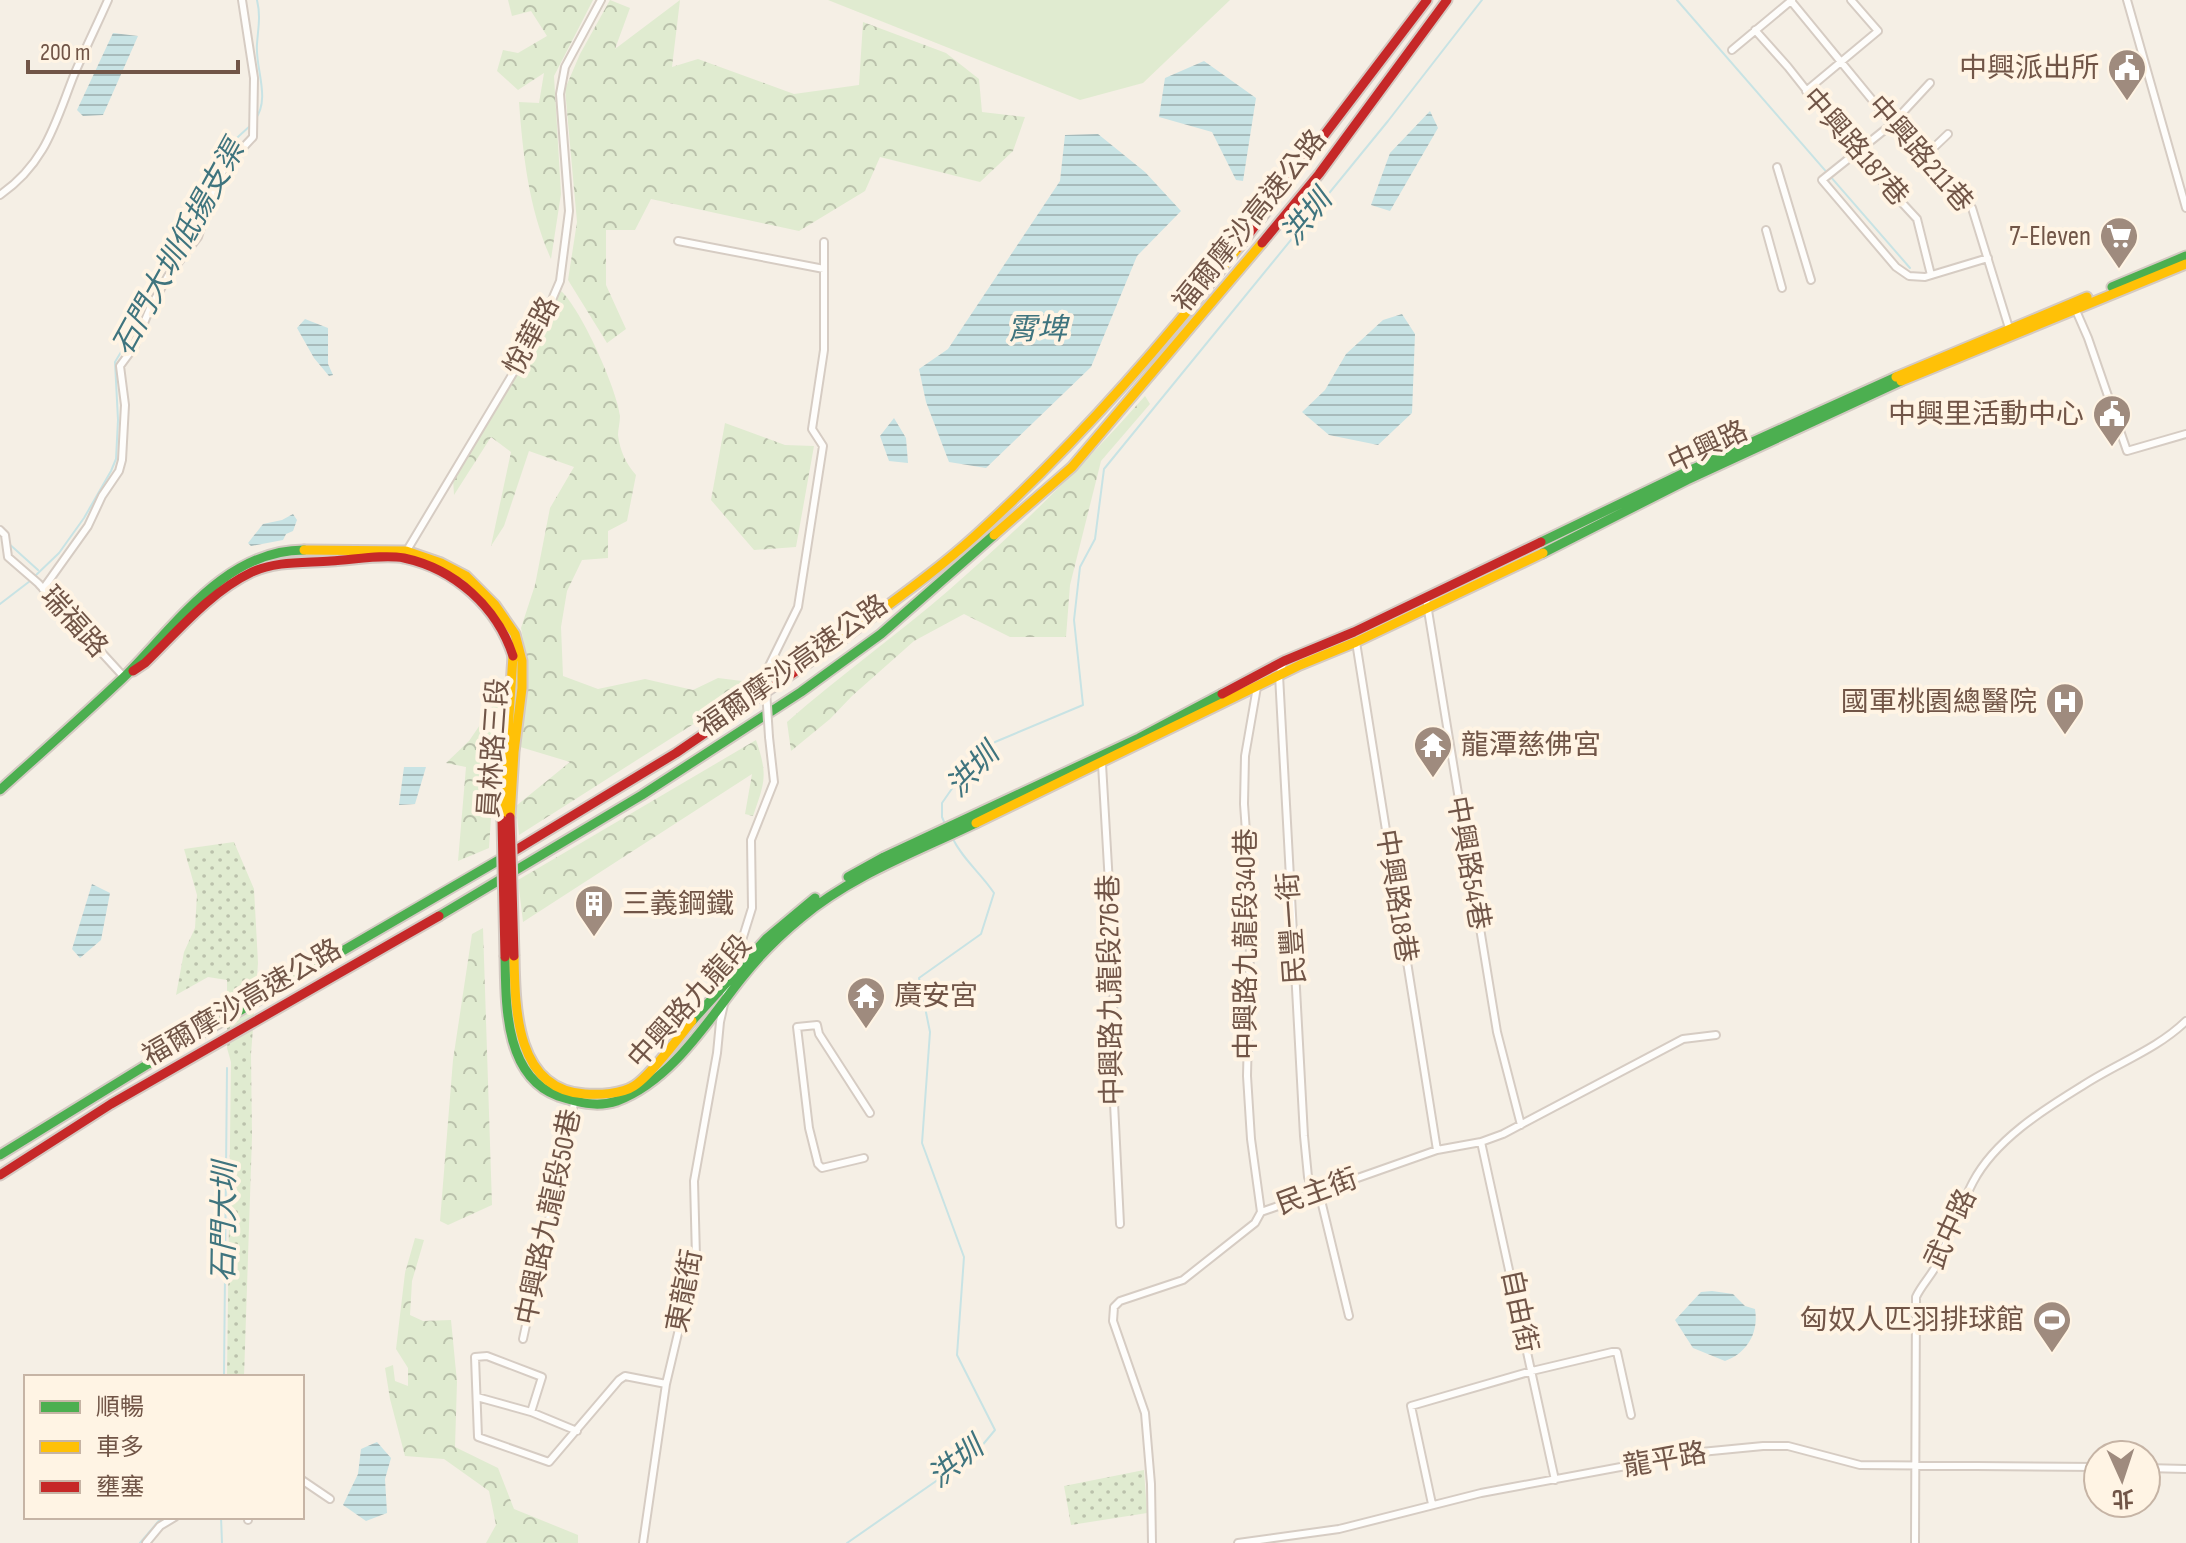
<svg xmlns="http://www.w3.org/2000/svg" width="2186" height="1543" viewBox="0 0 2186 1543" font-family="'Sofia Sans Condensed','Noto Sans TC',sans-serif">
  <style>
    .grass { fill: #e0ebd0 }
    .forest { fill: url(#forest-crowns) }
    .park { fill: url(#park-dots) }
    .water { fill: url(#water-rules) }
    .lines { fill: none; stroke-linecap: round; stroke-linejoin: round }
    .stream { stroke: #c8e3e4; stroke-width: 2 }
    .street-casing { stroke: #d6ccc3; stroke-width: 10 }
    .fast-casing { stroke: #d4cac3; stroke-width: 13 }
    .slow-casing { stroke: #d4cac3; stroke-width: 13 }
    .jam-casing { stroke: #d4cac3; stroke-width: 13 }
    .street { stroke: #fefdfb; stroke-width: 6 }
    .fast { stroke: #4caf50; stroke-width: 9 }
    .slow { stroke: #ffc107; stroke-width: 9 }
    .jam { stroke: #c62828; stroke-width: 9 }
    .street-bridge-casing { stroke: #d6ccc3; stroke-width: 10; stroke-linecap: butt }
    .jam-bridge-casing { stroke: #d4cac3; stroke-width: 13; stroke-linecap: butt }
    .street-bridge { stroke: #fefdfb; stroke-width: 6 }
    .jam-bridge { stroke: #c62828; stroke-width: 9 }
    .labels { text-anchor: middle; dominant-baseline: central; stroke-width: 8; stroke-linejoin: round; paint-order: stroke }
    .poi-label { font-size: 28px; fill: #715547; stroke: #fff4e4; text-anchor: end }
    .street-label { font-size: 28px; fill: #715547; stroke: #fff4e4 }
    .water-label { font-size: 30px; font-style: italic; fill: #3f747e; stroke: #fff4e4 }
  </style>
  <defs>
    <pattern id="forest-crowns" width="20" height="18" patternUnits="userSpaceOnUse" patternTransform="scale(2)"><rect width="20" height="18" fill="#e0ebd0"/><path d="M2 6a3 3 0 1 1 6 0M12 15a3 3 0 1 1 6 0" fill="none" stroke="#bac1ab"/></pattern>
    <pattern id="park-dots" width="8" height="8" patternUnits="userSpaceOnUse" patternTransform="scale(2)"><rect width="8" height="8" fill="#e0ebd0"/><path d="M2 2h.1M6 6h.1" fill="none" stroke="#bac1ab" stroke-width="1.8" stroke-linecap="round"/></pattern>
    <pattern id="water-rules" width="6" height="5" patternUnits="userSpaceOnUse" patternTransform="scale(2)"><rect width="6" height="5" fill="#c8e3e4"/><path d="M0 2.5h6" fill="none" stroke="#a7bbbb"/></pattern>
  </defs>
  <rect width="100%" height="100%" fill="#f5efe5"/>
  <path class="grass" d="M828,0H1230L1143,83L1080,100Z"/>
  <path class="forest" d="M508,0H593L554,76L561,194L551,259C529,209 523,156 519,102L539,103L544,73L518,90L497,71L503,50L518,53L547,36L531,11L512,16Z
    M610,0L630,8L615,49L680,0L672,67L698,59L794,94L859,85L863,22L946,53L979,79L982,112L1025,117L1013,151L980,182L880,157L865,191L799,231L651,199L635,230H606V285L626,329L607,343L568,280L577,222L565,89L580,54Z
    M561,291C581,309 617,389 620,416C620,423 618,429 618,435C620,451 626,464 636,475L627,521L608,531V558L582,560L567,591L561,627L563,676L598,689L645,679L693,690L718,678L758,683L519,835L516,806L570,762L517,746L525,649L521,628L535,585L550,508L574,467L529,451L504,526L491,546L511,452L491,437L454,495L453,478Z
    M1145,396L1150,404L1101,461L1070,585L1066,637H1010L964,614L914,641L852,696L830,719L791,751L787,722C839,676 896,636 949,590C1018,530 1084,465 1145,396Z
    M725,423L785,445L814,446L796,547L754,550L711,500Z
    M499,697L489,848L458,861L466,767L446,763L469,741Z
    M756,740C768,775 765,782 753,816L745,814L752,774L523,922L518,880Z
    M483,928L492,1205L448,1225L440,1221L453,1060L472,934Z
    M415,1238L424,1240L412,1281L410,1315L423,1321L451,1320L457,1382L455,1447L498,1468L514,1509L578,1535V1543H486L496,1525L489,1491L444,1459L405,1456L390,1399L385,1368L393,1365L395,1381L408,1386V1368L396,1349L405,1273Z"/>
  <path class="park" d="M234,842L254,889L258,963L251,1054L252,1137L244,1377H227L231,1062L227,1048V980L208,977L176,995L184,952L195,928L197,895L184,849Z
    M1144,1470L1147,1513L1071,1525L1064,1486Z"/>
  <path class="water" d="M113,33L138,36L103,115L83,116L77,110Z
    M1204,61L1256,98L1243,181L1236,180L1212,132L1159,117L1165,78Z
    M1430,111L1438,128L1390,211L1371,205L1390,153Z
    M1098,134L1145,172L1181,211L1137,256L1091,367L986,468L949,462L926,402L919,369L948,349L1060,181L1065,135Z
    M1402,314L1415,334L1412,413L1378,445L1329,435L1302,412L1325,390L1346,354L1383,320Z
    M305,319L328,328V364L333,375L329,376L314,358L297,328Z
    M894,418L906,438L908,463L889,461L880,436Z
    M293,514L297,520L293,531L286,534L283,540L251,546L248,543L263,524L282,520Z
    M404,767H426L415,804L399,805Z
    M92,884L110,893L101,940L80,958L72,949Z
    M1712,1291L1733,1294L1745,1306L1755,1309C1759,1333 1747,1353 1725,1361L1693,1348L1675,1320L1701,1292Z
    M377,1442L391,1458L385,1479L387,1513L366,1521L343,1505L358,1474L361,1449Z"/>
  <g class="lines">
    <path class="stream" d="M1677,0L1910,268
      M255,120C271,98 255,69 257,44C258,28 261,17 257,0
      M166,274L195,225L205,192L227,147L251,125
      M7,542L38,570
      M34,577L59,553L84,518L111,471L116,459L118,420L115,362L148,307
      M0,604L30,581
      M945,824L942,817V803L960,777L995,742L1083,705L1074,620L1080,567L1095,539L1104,469L1388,121L1482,0
      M224,1377L227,1068
      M221,1517L222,1543
      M140,1543L162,1517
      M847,1543L975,1454L995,1430L957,1355L964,1257L922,1143L930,1032L919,978L981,934L994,893C981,873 962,859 952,837"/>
    <defs>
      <path id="street" d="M2127,0L2186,208
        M1791,1L1892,124L1926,155L1972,208L2009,328
        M1755,30L1788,67L1856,153L1917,219L1931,275
        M1732,50L1792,0
        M1930,83L1892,124L1822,180L1896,267L1909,276L1925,277L1988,258
        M1806,91L1878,31L1851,0
        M1926,155L1948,134
        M1777,167L1811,280
        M0,195C46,163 55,123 74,75C85,49 97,25 108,0
        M1766,230L1782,288
        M678,241L824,269
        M2074,306L2088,338L2127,451L2186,434
        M0,530L5,535L8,557L38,583L124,677
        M406,552L539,330L560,281L569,211L560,94L565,67L601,0
        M43,589L88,526L102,496L119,471L122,460L125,405L120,366L134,347L151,306L168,276L198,237L212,192L225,167L253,137L254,78L242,0
        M1426,598L1497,1032L1521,1125
        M1356,642L1437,1150
        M1284,661L1279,675L1304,1136L1308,1177L1314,1194
        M765,674L798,607L823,446L812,429L824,350V242
        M1257,687L1245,756L1244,804L1251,902L1247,1076L1251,1139L1261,1212
        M1102,764L1114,970L1112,1063L1120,1224
        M1481,1142L1555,1480
        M864,1158L822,1168L818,1164L809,1128L797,1027L817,1025L819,1034L870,1113
        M1319,1192L1349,1316
        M523,1339L575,1099
        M477,1397L531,1412L577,1431
        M531,1412L542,1377L487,1356L475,1357L478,1437L549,1462L619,1380L625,1376L666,1384
        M2146,1468L2186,1469
        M302,1480L330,1499
        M1432,1504L1411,1406L1532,1371L1612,1352H1617L1631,1415
        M248,1520V1517
        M146,1543L160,1526L175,1517
        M643,1543L666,1384L696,1257L694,1181L717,1053L720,1022L729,982L752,908L751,840L774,782L769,737
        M1152,1543L1151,1484L1145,1413L1113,1321L1114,1307L1120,1301L1183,1280L1255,1223L1261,1212L1437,1150L1481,1142L1503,1134L1683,1039L1716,1035
        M1238,1543L1339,1529L1481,1493L1701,1452L1763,1446H1788L1860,1465L2098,1467
        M1915,1543L1916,1297C1921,1286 1930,1277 1936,1266C1949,1239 1959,1209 1973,1182C1995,1140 2043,1110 2082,1086C2117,1063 2156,1050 2186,1021"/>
      <path id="fast" d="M2112,287L2186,256
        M1541,542L1686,472L1896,377
        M1543,553L1687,480L1901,381
        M0,790C41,753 83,716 123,678C174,628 224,550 304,550
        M848,877L884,857L1139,738L1222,694
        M439,916L642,795L801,692L881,634L994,535
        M505,957C506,1003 504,1076 558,1096C577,1102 596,1108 617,1101C671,1081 707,1022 741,979C759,956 779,936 801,918C852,875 916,852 976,823
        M692,1021L766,939L815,898
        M0,1155L148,1064L506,856"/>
      <path id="slow" d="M1896,377L2087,297
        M1901,381L2186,264
        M994,535L1072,467L1262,243
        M304,550L406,551L441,563L466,576L495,605L515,634L522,661V688L514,752L510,817
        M840,641C885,607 933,574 975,536C1072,448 1158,350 1239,247
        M502,820L513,656
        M976,823L1300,665L1356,642L1543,553
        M514,956C515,1009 516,1090 585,1094C599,1095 622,1094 634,1086C650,1076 679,1037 692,1021"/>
      <path id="jam" d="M1262,243L1319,174L1447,0
        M1239,247L1427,0
        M133,671L145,663C178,631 210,592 252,572C276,561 304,563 331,561C353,560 382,554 404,558C455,569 497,607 513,656
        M1222,694L1284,661L1354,632L1541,542
        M506,856L676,753L840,641
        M0,1175L111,1104L439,916"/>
    </defs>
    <use href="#street" class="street-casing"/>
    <use href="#fast" class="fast-casing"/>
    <use href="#slow" class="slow-casing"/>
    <use href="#jam" class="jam-casing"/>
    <use href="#street" class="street"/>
    <use href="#fast" class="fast"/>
    <use href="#slow" class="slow"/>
    <use href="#jam" class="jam"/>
    <defs>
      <path id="street-bridge" d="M765,674L769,737"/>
      <path id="jam-bridge" d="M510,817L514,956
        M502,820L505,957"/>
    </defs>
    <use href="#street-bridge" class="street-bridge-casing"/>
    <use href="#jam-bridge" class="jam-bridge-casing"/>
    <use href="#street-bridge" class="street-bridge"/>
    <use href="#jam-bridge" class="jam-bridge"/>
  </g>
  <defs>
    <symbol id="civic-pin" viewBox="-11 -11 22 30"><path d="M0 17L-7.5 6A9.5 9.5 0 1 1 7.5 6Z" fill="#9f8b7e" stroke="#fff4e4"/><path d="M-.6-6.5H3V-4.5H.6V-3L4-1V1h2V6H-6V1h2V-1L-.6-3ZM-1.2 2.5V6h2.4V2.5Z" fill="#fff"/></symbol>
    <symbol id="supermarket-pin" viewBox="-11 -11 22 30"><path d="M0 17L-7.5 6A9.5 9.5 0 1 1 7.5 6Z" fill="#9f8b7e" stroke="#fff4e4"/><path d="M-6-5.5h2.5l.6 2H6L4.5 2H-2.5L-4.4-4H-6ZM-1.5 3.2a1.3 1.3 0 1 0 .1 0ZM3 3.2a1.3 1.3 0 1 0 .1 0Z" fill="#fff"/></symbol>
    <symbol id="hospital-pin" viewBox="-11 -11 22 30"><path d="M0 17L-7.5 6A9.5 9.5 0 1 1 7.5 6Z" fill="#9f8b7e" stroke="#fff4e4"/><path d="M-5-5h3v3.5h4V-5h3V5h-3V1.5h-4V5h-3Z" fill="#fff"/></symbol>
    <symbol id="temple-pin" viewBox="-11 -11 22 30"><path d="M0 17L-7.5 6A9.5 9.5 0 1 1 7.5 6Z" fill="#9f8b7e" stroke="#fff4e4"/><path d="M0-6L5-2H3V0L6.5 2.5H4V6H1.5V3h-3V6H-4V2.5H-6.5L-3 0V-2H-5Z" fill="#fff"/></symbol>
    <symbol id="building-pin" viewBox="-11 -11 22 30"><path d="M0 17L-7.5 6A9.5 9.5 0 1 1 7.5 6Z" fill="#9f8b7e" stroke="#fff4e4"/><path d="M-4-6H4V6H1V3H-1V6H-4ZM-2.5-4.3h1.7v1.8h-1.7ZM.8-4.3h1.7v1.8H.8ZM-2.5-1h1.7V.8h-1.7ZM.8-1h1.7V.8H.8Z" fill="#fff"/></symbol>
    <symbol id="stadium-pin" viewBox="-11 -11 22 30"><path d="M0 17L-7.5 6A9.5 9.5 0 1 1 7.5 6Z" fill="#9f8b7e" stroke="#fff4e4"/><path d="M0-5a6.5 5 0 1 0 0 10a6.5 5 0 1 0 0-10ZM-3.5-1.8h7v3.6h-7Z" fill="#fff"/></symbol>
  </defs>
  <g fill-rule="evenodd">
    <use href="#civic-pin" x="2105" y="46" width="44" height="60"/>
    <use href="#supermarket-pin" x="2097" y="214" width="44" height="60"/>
    <use href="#civic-pin" x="2090" y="392" width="44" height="60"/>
    <use href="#hospital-pin" x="2043" y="680" width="44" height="60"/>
    <use href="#temple-pin" x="1411" y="723" width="44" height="60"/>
    <use href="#building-pin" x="572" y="882" width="44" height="60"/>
    <use href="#temple-pin" x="844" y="974" width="44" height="60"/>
    <use href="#stadium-pin" x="2030" y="1298" width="44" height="60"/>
  </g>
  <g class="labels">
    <g class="poi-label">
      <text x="2099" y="68">中興派出所</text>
      <text x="2091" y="236">7-Eleven</text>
      <text x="2084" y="414">中興里活動中心</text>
      <text x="2037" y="702">國軍桃園總醫院</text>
      <text x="1461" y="745" text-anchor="start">龍潭慈佛宮</text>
      <text x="622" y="904" text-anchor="start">三義鋼鐵</text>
      <text x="894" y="996" text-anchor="start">廣安宮</text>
      <text x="2024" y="1320">匈奴人匹羽排球館</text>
    </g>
    <g class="street-label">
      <text transform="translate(1855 147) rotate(49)">中興路187巷</text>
      <text transform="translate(1920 154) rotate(49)">中興路211巷</text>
      <text transform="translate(1250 221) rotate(-51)">福爾摩沙高速公路</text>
      <text transform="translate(532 336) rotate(-62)">悅華路</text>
      <text transform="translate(1708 447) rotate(-25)">中興路</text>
      <text transform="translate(74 622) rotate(48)">瑞福路</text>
      <text transform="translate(793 666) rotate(-35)">福爾摩沙高速公路</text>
      <text transform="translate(494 748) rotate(-86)">員林路三段</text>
      <text transform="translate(1468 863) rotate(80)">中興路54巷</text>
      <text transform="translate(1396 896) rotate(81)">中興路18巷</text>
      <text transform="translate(1292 928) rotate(-94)">民豐一街</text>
      <text transform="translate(1246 944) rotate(-90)">中興路九龍段340巷</text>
      <text transform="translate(1111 990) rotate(-91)">中興路九龍段276巷</text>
      <text transform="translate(690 1002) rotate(-48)">中興路九龍段</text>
      <text transform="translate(242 1003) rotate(-30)">福爾摩沙高速公路</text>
      <text transform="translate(1317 1192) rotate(-20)">民主街</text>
      <text transform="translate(549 1217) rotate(-78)">中興路九龍段50巷</text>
      <text transform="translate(1951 1229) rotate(-65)">武中路</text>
      <text transform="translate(685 1291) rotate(-79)">東龍街</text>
      <text transform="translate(1519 1311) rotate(78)">自由街</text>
      <text transform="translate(1665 1460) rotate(-10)">龍平路</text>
    </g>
    <g class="water-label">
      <text transform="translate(1307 218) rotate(-51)">洪圳</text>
      <text transform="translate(179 248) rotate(-61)">石門大圳低揚支渠</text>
      <text x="1037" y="330">霄埤</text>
      <text transform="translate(973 771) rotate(-46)">洪圳</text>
      <text transform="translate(225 1222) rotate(-89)">石門大圳</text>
      <text transform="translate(956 1463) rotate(-39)">洪圳</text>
    </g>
  </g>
  <rect x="24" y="1375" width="280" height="144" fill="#fff4e4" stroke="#c6b4a5" stroke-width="2"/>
  <rect x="40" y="1401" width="40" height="12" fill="#4caf50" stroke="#c6b4a5" stroke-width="2"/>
  <text x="96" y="1415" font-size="24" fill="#715547">順暢</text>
  <rect x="40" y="1441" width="40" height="12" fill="#ffc107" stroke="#c6b4a5" stroke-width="2"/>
  <text x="96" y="1455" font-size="24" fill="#715547">車多</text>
  <rect x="40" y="1481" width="40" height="12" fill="#c62828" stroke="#c6b4a5" stroke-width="2"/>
  <text x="96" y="1495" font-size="24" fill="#715547">壅塞</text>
  <g transform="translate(2122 1479) rotate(177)"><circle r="38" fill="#fff4e4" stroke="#c6b4a5" stroke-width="2"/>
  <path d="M0-6L14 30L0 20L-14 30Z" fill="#9f8b7e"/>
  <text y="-12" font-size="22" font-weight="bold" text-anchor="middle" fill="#715547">北</text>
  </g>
  <path d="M28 60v12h210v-12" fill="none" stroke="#715547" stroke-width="4"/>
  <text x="40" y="60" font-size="24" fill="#715547" stroke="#fff4e4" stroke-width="6" paint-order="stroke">200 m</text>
</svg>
